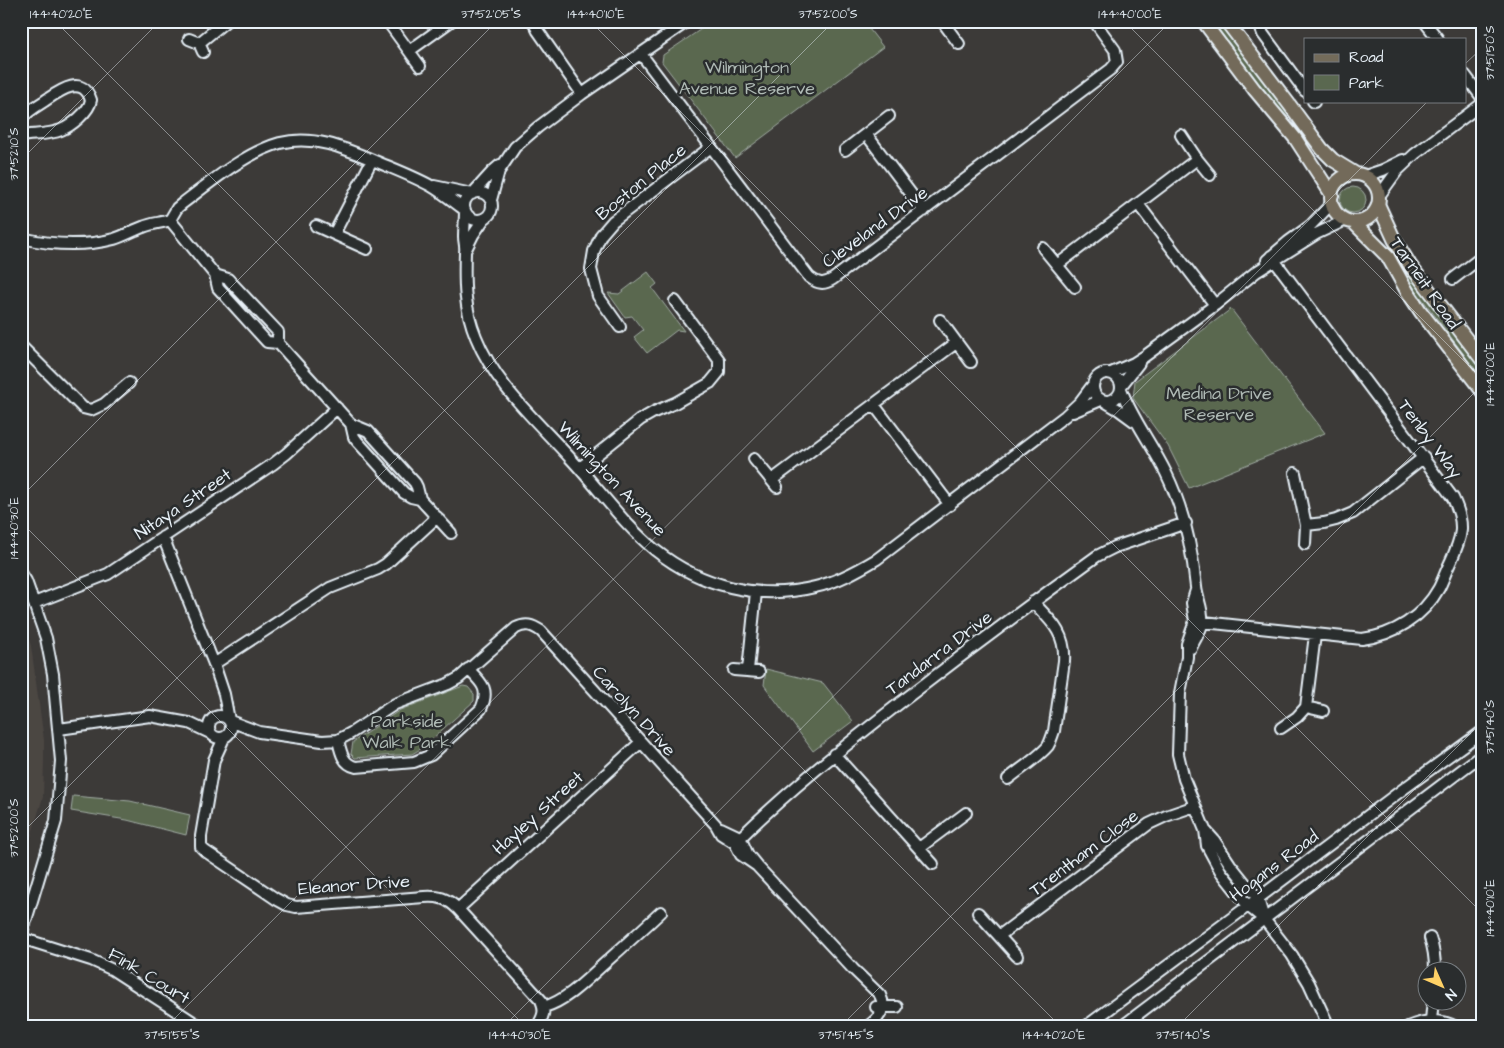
<svg xmlns="http://www.w3.org/2000/svg" width="1504" height="1048" viewBox="0 0 1504 1048" font-family="'Architects Daughter',sans-serif">
  <style>
    .built { fill: #4c4643 }
    .green { fill: #5a6850; stroke: #a1aca4 }
    .lines { fill: none; stroke-linecap: round; stroke-linejoin: round }
    .minor-casing { stroke: #e8f1f8; stroke-width: 14 }
    .major-casing { stroke: #e8f1f8; stroke-width: 16 }
    .minor { stroke: #2a2d2e; stroke-width: 10 }
    .major { stroke: #736b5a; stroke-width: 12 }
    .ticks { fill: none; stroke: #e8f1f8; stroke-width: 1; stroke-opacity: 0.45 }
    .labels { text-anchor: middle; dominant-baseline: central; stroke-width: 5; stroke-linejoin: round; paint-order: stroke }
    .park-label { font-size: 18px; fill: #afbab5; stroke: #2a2d2e }
    .street-label { font-size: 18px; fill: #e8f1f8; stroke: #2a2d2e }
    .neatline { fill: none; stroke: #e8f1f8; stroke-width: 2 }
    .ticks-label { font-size: 12px; text-anchor: middle; fill: #e8f1f8 }
  </style>
  <rect width="100%" height="100%" fill="#3c3a38"/>
  <filter id="ink" filterUnits="userSpaceOnUse"><feTurbulence type="fractalNoise" baseFrequency=".02" numOctaves="2"/><feDisplacementMap in="SourceGraphic" scale="10" xChannelSelector="R" yChannelSelector="G"/><feConvolveMatrix kernelMatrix="1 2 1 2 8 2 1 2 1" color-interpolation-filters="sRGB"/></filter>
  <g filter="url(#ink)">
    <path class="built" d="M21,611L31,646L44,740V760L43,797L21,870Z"/>
    <path class="green" d="M713,21H863L883,47L735,158L662,62L663,55Z
      M1211,21H1222L1292,114L1288,117L1259,85Z
      M1340 200a13 13 0 1 1 26 0a13 13 0 1 1-26 0Z
      M1404,266L1475,359L1483,372V384L1463,353L1417,292L1402,268Z
      M648,272L657,284L652,288L684,331L677,330L647,353L634,337L643,330L632,316L625,317L608,293L619,294Z
      M1231,309L1325,433L1189,488L1168,446L1133,398L1135,381Z
      M766,669L823,683L853,721L813,751L764,685Z
      M463,686L468,687L474,694V701L422,748L412,754L355,758L351,754L353,742L400,710Z
      M73,796L130,801L190,815L186,835L127,820L71,811Z"/>
    <g class="lines">
      <defs>
        <path id="minor" d="M533,21L538,31L582,94
          M942,21L959,44
          M1261,21L1260,26L1263,34L1305,91
          M1424,21L1438,39
          M388,22L420,66
          M189,39L199,43L203,52
          M199,43L226,21
          M409,51L451,21
          M641,54L809,277C818,284 824,285 833,279L1111,69L1117,62L1115,50L1094,21
          M1465,75L1483,99
          M1313,101L1314,102
          M21,119C27,112 35,107 43,102C58,92 82,73 91,100C89,112 71,126 61,130C49,135 33,134 21,136
          M866,134L924,211
          M1181,135L1197,159L1210,175
          M845,150L889,116
          M1365,176L1383,170L1403,160
          M434,186L472,194
          M464 206a14 14 0 1 1 28 0a14 14 0 1 1-28 0Z
          M473,193L493,171L500,165
          M1379,196L1397,171L1415,154L1483,103
          M491,200L499,171L515,147L538,127L582,94L688,21
          M1138,204L1215,305
          M465,211C465,220 464,228 464,237C464,242 466,247 465,252C464,283 464,308 476,337C495,385 537,421 571,459C599,489 623,524 655,550C700,586 759,601 815,587C837,582 857,571 877,559L1065,416L1080,402L1092,386
          M170,220L215,275L218,288L267,342L278,343
          M316,226L367,249
          M334,234L372,160
          M21,238C52,245 83,247 114,239C124,236 134,230 143,227C152,223 161,223 170,220L177,208L183,203C211,182 245,153 280,143C314,135 344,148 375,161C394,169 413,176 431,186C443,193 454,202 465,210
          M1043,248L1075,287
          M466,249L473,235L484,219
          M1267,260L1288,242L1310,226L1332,203
          M1057,265L1197,159
          M215,275L228,279L278,332V343L351,424L354,437L357,441L404,493L411,497L420,499
          M1453,279L1483,256
          M940,320L971,362
          M620,327L598,296L591,269L594,251L601,235L613,221L711,147
          M21,346L83,408L91,410L104,404L129,383
          M1093 387a14 14 0 1 1 28 0a14 14 0 1 1-28 0Z
          M1111,373L1134,363L1145,356L1215,305L1256,272L1316,234L1346,220
          M1121,386L1139,363
          M1121,389C1132,419 1152,444 1166,473C1184,510 1192,546 1196,587C1197,599 1204,611 1202,624C1201,631 1194,640 1191,648
          M1104,401L1119,410L1134,421
          M874,405L950,505
          M1073,412L1101,400
          M351,424L368,431L415,483L417,487L420,499L451,533
          M754,459L777,487
          M580,468L640,420L654,412L675,403L710,383L719,372V360L675,301
          M1295,473L1306,525L1305,544
          M772,480L956,343
          M1306,525L1324,523L1336,520L1353,513L1424,457
          M163,537L214,664L224,694L229,720
          M21,573L26,581L46,638L53,674L61,761L56,821L21,937
          M1196,590L1192,603L1195,621L1187,644V657L1180,693L1178,754L1184,779L1205,830L1214,840L1230,864L1258,899L1264,919
          M34,603L108,574L273,464L286,454L337,408
          M1195,621L1362,639C1394,635 1423,617 1439,588C1443,580 1446,571 1450,563C1462,537 1466,525 1453,498L1271,256
          M214,664L330,588L378,569L386,564L437,517
          M734,670L759,672
          M748,670L756,592
          M1306,707L1323,711
          M209 727a11 11 0 1 1 22 0a11 11 0 1 1-22 0Z
          M230,721L259,732L322,741L338,740L351,733L395,704L448,684L459,678L516,628C526,623 532,625 541,631L716,825L721,834L735,843L741,855L757,866
          M1281,728L1297,717L1306,707L1315,635
          M59,729L150,716L189,723L210,733
          M224,738L214,760L201,836V847L205,851L276,899L287,905L296,907L424,897C439,896 447,898 458,909L541,1000C546,1011 543,1017 537,1027
          M338,740C341,753 343,764 356,767L414,762L431,755L481,709C490,689 482,683 468,669
          M834,754L933,864
          M1008,779C1019,770 1040,756 1048,746C1051,741 1052,736 1054,731L1064,661C1066,633 1051,621 1033,602
          M721,828L740,837L748,855L757,866L853,969L880,995C887,1009 879,1019 867,1027
          M1205,830L1207,846L1221,872L1248,906L1264,919L1292,955L1309,983L1329,1027
          M735,843C785,793 841,749 896,706C962,655 1029,605 1097,556L1115,547L1186,523
          M919,848L966,813
          M458,909L641,742
          M978,913L1017,956
          M999,936L1149,824L1166,816L1195,806
          M21,938L91,960L113,970L201,1027
          M1430,938C1434,949 1435,959 1435,970
          M544,1007C568,1000 588,978 606,962C625,945 643,929 661,912
          M876,1007H897
          M1431,1020L1433,1000
          M1085,1027L1248,906L1402,790L1483,731
          M1121,1027L1483,754
          M1408,1027C1425,1020 1440,1018 1456,1027"/>
        <path id="major" d="M1203,21L1254,89L1295,138L1332,195
          M1226,21L1289,104L1322,149L1333,160L1356,174
          M1331 198a24 24 0 1 1 48 0a24 24 0 1 1-48 0Z
          M1378,204L1394,239L1410,265L1483,361
          M1353,222L1388,257L1407,291L1421,312L1483,392"/>
      </defs>
      <use href="#minor" class="minor-casing"/>
      <use href="#major" class="major-casing"/>
      <use href="#minor" class="minor"/>
      <use href="#major" class="major"/>
    </g>
  </g>
  <path class="ticks" d="M55,21L1061,1027M590,21L1483,914M1124,21L1483,380M1465,64L1483,47M21,160L160,21M21,497L497,21M21,522L526,1027M21,834L834,21M166,1027L1171,21M503,1027L1428,101M840,1027L1483,384M1177,1027L1483,721"/>
  <g class="labels">
    <g class="park-label">
      <text x="747" y="67">Wilmington<tspan x="747" dy="21">Avenue Reserve</tspan></text>
      <text x="1219" y="393">Medina Drive<tspan x="1219" dy="21">Reserve</tspan></text>
      <text x="407" y="721">Parkside<tspan x="407" dy="21">Walk Park</tspan></text>
    </g>
    <g class="street-label">
      <text transform="translate(641 182) rotate(-39)">Boston Place</text>
      <text transform="translate(875 227) rotate(-36)">Cleveland Drive</text>
      <text transform="translate(1425 283) rotate(55)">Tarneit Road</text>
      <text transform="translate(1430 439) rotate(53)">Tenby Way</text>
      <text transform="translate(612 479) rotate(47)">Wilmington Avenue</text>
      <text transform="translate(183 504) rotate(-34)">Nitaya Street</text>
      <text transform="translate(939 653) rotate(-37)">Tandarra Drive</text>
      <text transform="translate(634 711) rotate(48)">Carolyn Drive</text>
      <text transform="translate(538 813) rotate(-42)">Hayley Street</text>
      <text transform="translate(1084 853) rotate(-37)">Trentham Close</text>
      <text transform="translate(1274 866) rotate(-37)">Hogans Road</text>
      <text transform="translate(354 885) rotate(-4)">Eleanor Drive</text>
      <text transform="translate(149 976) rotate(31)">Fink Court</text>
    </g>
  </g>
  <rect width="1504" height="1048" fill="none" stroke="#2a2d2e" stroke-width="55"/>
  <rect x="1304" y="38" width="162" height="65" fill="#2a2d2e" stroke="#767b7f"/>
  <rect x="1314" y="54" width="25" height="8" fill="#736b5a" stroke="#767b7f"/>
  <text x="1349" y="62" font-size="15" fill="#e8f1f8">Road</text>
  <rect x="1314" y="75" width="25" height="15" fill="#5a6850" stroke="#767b7f"/>
  <text x="1349" y="88" font-size="15" fill="#e8f1f8">Park</text>
  <g transform="translate(1442 986) rotate(135)"><circle r="24" fill="#2a2d2e" stroke="#767b7f"/>
  <path d="M0-4L9 19L0 12L-9 19Z" fill="#ffd166"/>
  <text y="-8" font-size="14" font-weight="bold" text-anchor="middle" fill="#e8f1f8">N</text>
  </g>
  <rect x="28" y="28" width="1448" height="992" class="neatline"/>
  <g class="ticks-label">
    <text x="61" y="18">144°40'20"E</text>
    <text x="491" y="18">37°52'05"S</text>
    <text x="596" y="18">144°40'10"E</text>
    <text x="828" y="18">37°52'00"S</text>
    <text x="1130" y="18">144°40'00"E</text>
    <text transform="translate(1490 53) rotate(-90)" y="4">37°51'50"S</text>
    <text transform="translate(14 154) rotate(-90)" y="4">37°52'10"S</text>
    <text transform="translate(1490 374) rotate(-90)" y="4">144°40'00"E</text>
    <text transform="translate(14 528) rotate(-90)" y="4">144°40'30"E</text>
    <text transform="translate(1490 727) rotate(-90)" y="4">37°51'40"S</text>
    <text transform="translate(14 828) rotate(-90)" y="4">37°52'00"S</text>
    <text transform="translate(1490 908) rotate(-90)" y="4">144°40'10"E</text>
    <text x="172" y="1039">37°51'55"S</text>
    <text x="520" y="1039">144°40'30"E</text>
    <text x="846" y="1039">37°51'45"S</text>
    <text x="1054" y="1039">144°40'20"E</text>
    <text x="1183" y="1039">37°51'40"S</text>
  </g>
</svg>
